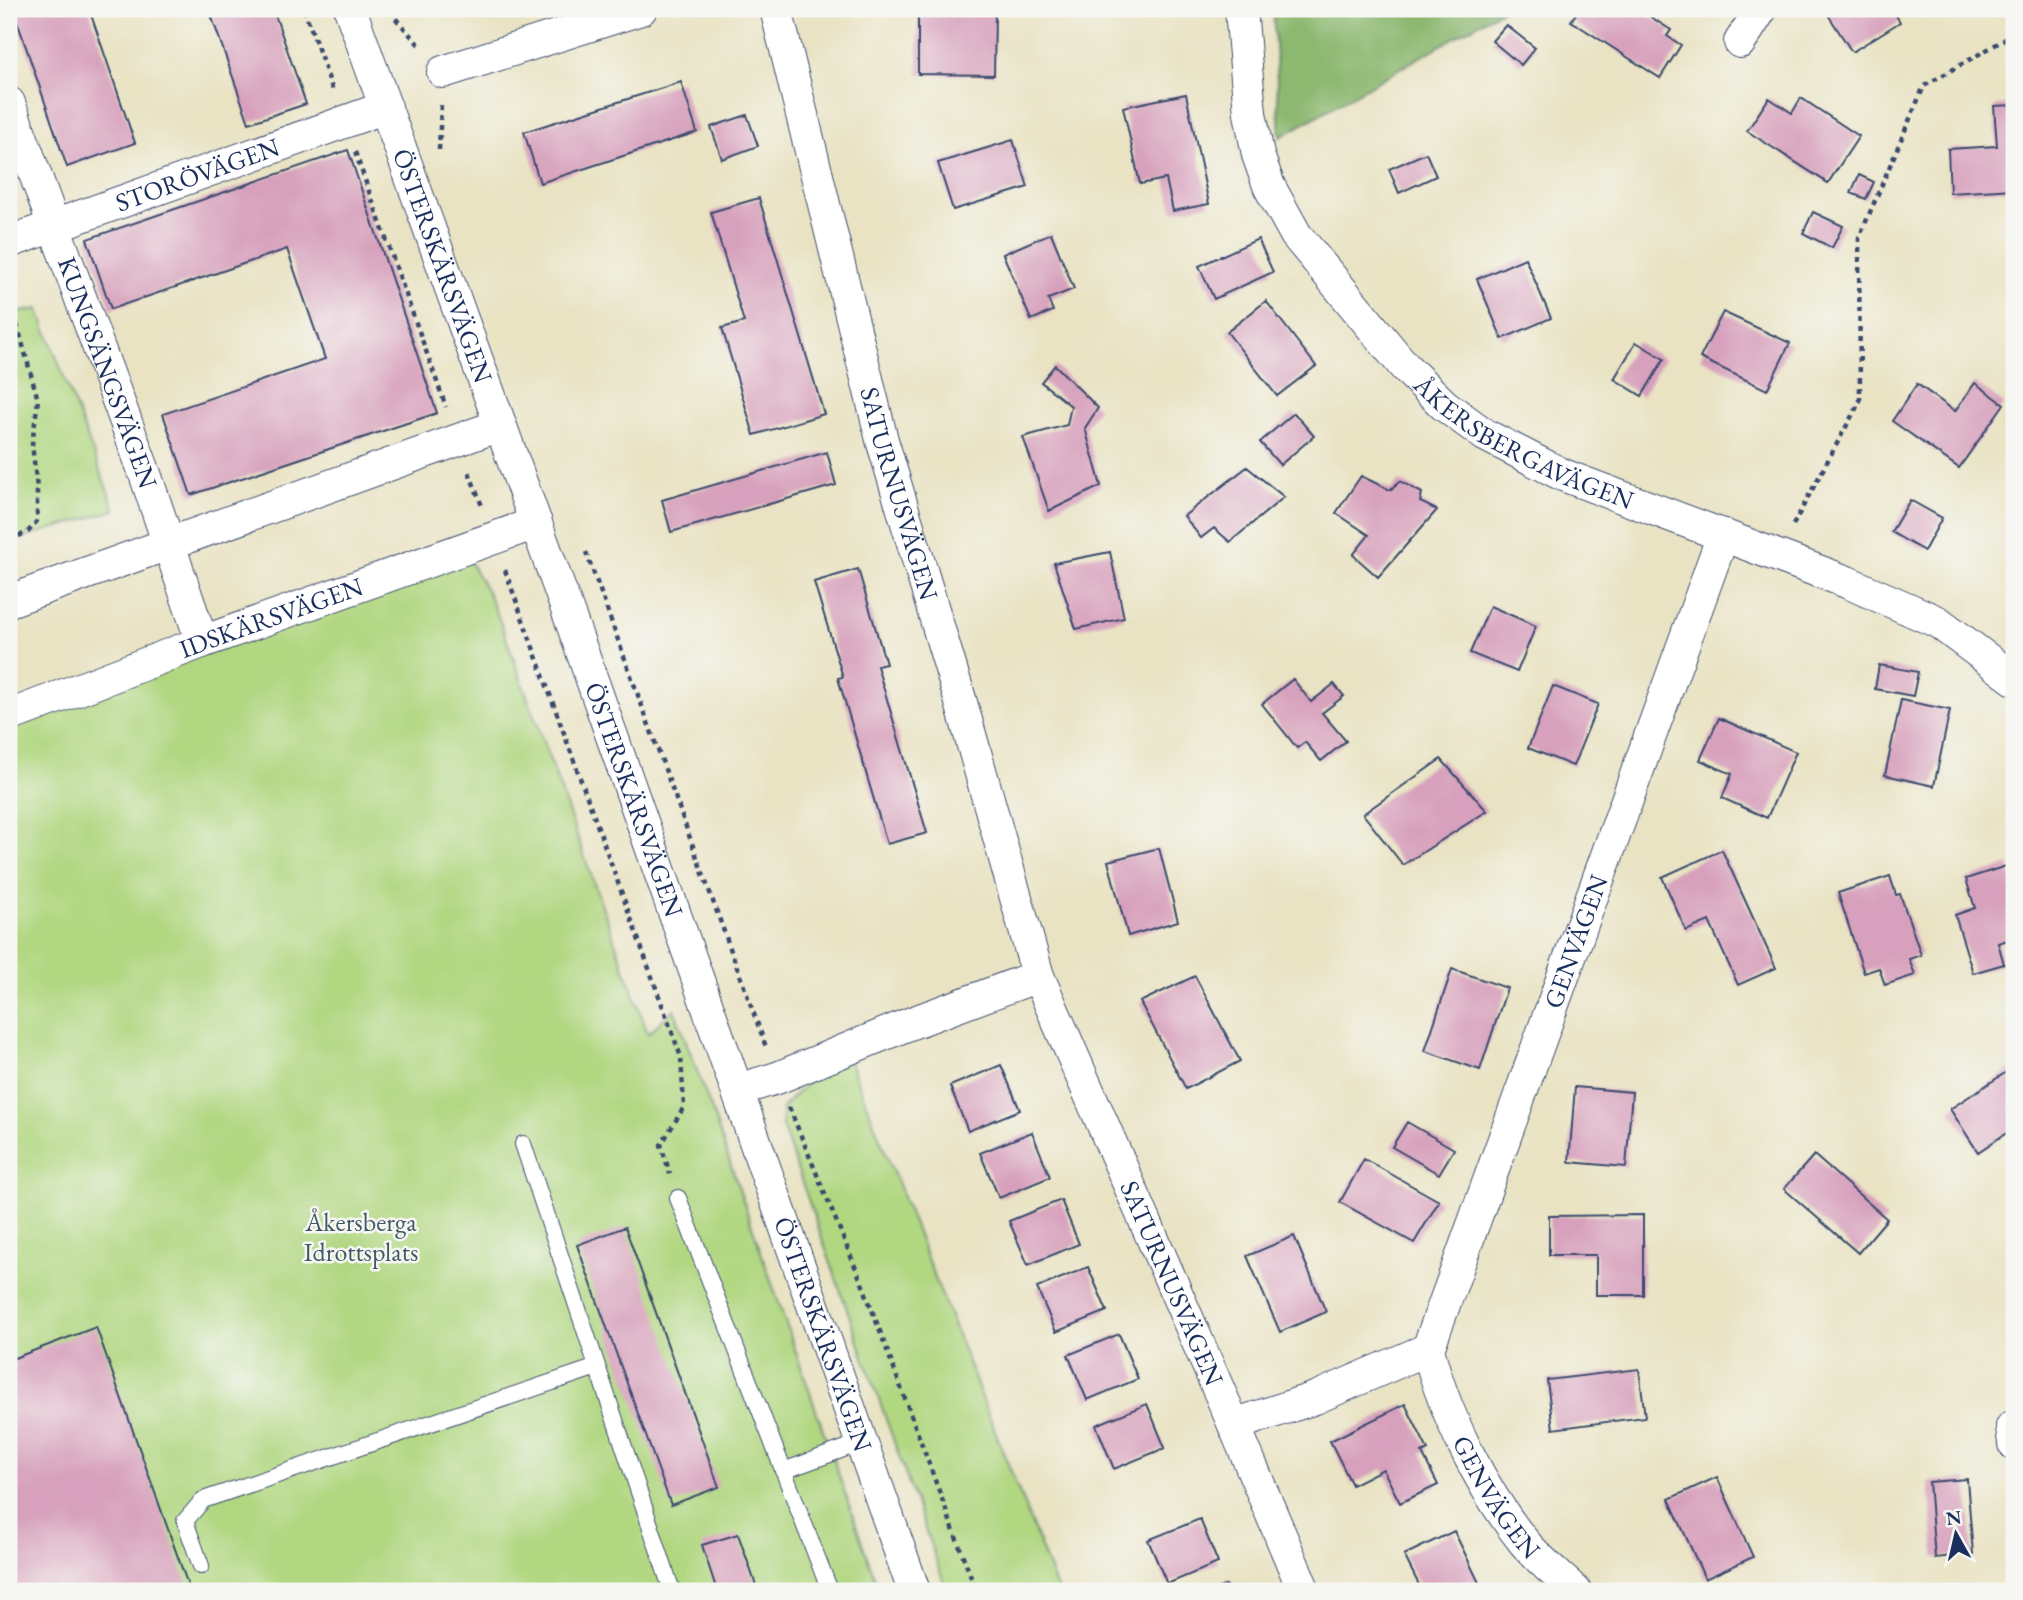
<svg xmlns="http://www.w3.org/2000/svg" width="2023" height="1600" viewBox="0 0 2023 1600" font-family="'EB Garamond',serif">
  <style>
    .green { fill: #b1d781; stroke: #668370; stroke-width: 2 }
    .forest { fill: #8cb86f; stroke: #547466; stroke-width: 2 }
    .building { fill: #d7a0bc }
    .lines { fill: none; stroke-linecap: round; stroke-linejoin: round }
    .lane-casing { stroke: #3a4a6d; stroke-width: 18 }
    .street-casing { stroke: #3a4a6d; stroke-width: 34 }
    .path { stroke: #3a4a6d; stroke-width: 4.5; stroke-dasharray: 5 5; stroke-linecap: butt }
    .lane { stroke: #fff; stroke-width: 16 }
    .street { stroke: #fff; stroke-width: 32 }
    .labels { text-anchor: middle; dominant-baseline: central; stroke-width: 5; stroke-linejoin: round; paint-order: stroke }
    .street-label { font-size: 26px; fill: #1b2f5e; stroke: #f6f6f2 }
    .park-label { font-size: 26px; fill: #405967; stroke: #f6f6f2 }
  </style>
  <rect width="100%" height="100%" fill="#f6f6f2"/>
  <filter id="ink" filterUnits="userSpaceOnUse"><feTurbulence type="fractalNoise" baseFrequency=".0143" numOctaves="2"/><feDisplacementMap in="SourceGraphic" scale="14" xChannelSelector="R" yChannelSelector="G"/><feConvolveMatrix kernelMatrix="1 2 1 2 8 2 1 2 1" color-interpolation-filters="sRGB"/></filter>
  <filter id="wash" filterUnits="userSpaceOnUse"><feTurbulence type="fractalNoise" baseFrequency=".00686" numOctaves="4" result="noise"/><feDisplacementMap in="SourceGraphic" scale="28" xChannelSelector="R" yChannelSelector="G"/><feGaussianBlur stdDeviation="1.57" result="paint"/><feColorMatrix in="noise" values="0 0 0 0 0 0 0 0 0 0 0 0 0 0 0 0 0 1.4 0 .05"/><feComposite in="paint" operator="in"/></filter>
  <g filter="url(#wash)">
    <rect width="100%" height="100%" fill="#e9e3c3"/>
    <path class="green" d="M38,309L115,510L9,542V314Z
      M466,555L488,593L500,621L648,1034L674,1009L712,1111L879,1591H9V721Z
      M849,1060L1058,1591H947L782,1126V1108L813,1077Z"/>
    <path class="forest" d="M1273,9H1504L1280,137Z"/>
    <g id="blocks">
      <path class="building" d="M13,9H89L135,143L67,167Z
        M209,9H273L306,104L249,123Z
        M918,9H964V13H995L994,75L918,74Z
        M1579,9H1638L1671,30L1667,36L1681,45L1660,78L1571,21Z
        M1827,9H1892L1900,22L1852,52L1825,10Z
        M1506,25L1535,48L1521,65L1492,41Z
        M681,82L697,132L540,183L524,132Z
        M1186,94L1209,204L1173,211L1166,179L1140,184L1123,107Z
        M1769,98L1792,113L1801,98L1859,136L1828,183L1747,131Z
        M2014,105V189L1950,193L1948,149L1997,146L1994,106Z
        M747,115L758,146L722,159L711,127Z
        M1013,140L1028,187L953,210L938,163Z
        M348,150L437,413L191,495L163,414L325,359L287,249L111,309L87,239Z
        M1426,153L1436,176L1399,193L1389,169Z
        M1859,175L1874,182L1866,199L1851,193Z
        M759,198L824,414L754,435L722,328L744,322L711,212Z
        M1813,212L1843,226L1832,248L1803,233Z
        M1051,233L1074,289L1048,299L1053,311L1031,320L1003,254Z
        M1258,239L1273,272L1214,299L1199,266Z
        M1525,258L1551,318L1502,339L1477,279Z
        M1266,301L1316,366L1277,396L1227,332Z
        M1723,312L1790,343L1767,390L1700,358Z
        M1636,342L1664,359L1642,396L1614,379Z
        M1055,365L1098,408L1085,428L1101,486L1049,511L1023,437L1067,425L1071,406L1041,382Z
        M1975,383L2004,404L1959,468L1892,421L1917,384L1955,411Z
        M1294,413L1314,436L1280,465L1260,442Z
        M827,452L836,485L671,532L662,500Z
        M1247,467L1284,497L1230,542L1214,528L1201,538L1184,516Z
        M1361,476L1390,490L1400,481L1422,493L1420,502L1437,510L1378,577L1353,555L1369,535L1336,513Z
        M1910,500L1942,518L1924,551L1891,532Z
        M1110,552L1124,618L1076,629L1054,563Z
        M858,569L886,664L877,666L927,833L887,844L838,678L843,677L814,582Z
        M1490,606L1536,626L1517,672L1470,653Z
        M1879,665L1918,672L1913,696L1875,689Z
        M1293,679L1311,702L1334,684L1344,696L1322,713L1346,741L1321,761L1305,742L1297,748L1262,704Z
        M1553,686L1598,704L1573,766L1528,748Z
        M1901,700L1950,710L1934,786L1885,775Z
        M1719,718L1796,752L1767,818L1722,798L1732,774L1700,760Z
        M1441,759L1487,811L1403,865L1363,814Z
        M1159,848L1178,921L1128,936L1108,861Z
        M1722,850L1776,968L1738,985L1709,921L1686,931L1662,877Z
        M2009,865L2014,881V910L2013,911L2014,938L1998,943L2004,964L1973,973L1955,915L1975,908L1966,879Z
        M1890,876L1896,895L1900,894L1921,955L1909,959L1915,975L1885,985L1879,968L1864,973L1838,893Z
        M1452,969L1507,988L1480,1070L1425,1051Z
        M1195,976L1240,1061L1186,1089L1140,1002Z
        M1001,1065L1020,1110L968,1131L950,1086Z
        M2014,1067V1128L1978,1152L1950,1109Z
        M1575,1087L1632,1092L1626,1167L1569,1162Z
        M1407,1122L1454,1149L1439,1174L1392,1147Z
        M1032,1132L1050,1177L999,1198L980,1153Z
        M1814,1155L1887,1219L1858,1253L1784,1189Z
        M1364,1159L1439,1201L1414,1243L1340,1202Z
        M1061,1200L1079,1244L1028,1265L1009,1221Z
        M1643,1215V1295H1596V1255H1549V1216Z
        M625,1227L719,1487L671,1505L577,1245Z
        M1294,1236L1326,1312L1280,1332L1247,1256Z
        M1088,1267L1107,1311L1056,1332L1037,1288Z
        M96,1327L190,1591H9V1360Z
        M1119,1334L1138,1379L1087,1400L1068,1355Z
        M1639,1369L1645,1417L1553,1429L1547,1380Z
        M1147,1404L1165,1448L1114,1469L1096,1425Z
        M1405,1404L1428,1450L1422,1453L1438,1485L1400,1503L1383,1469L1352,1485L1330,1441Z
        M1717,1477L1753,1557L1705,1579L1669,1499Z
        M1967,1479L1973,1554L1935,1558L1929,1482Z
        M1200,1519L1218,1563L1167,1584L1148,1540Z
        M1454,1531L1483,1591H1422L1404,1555Z
        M738,1534L758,1591H717L702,1545Z
        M1226,1585L1229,1591H1212Z"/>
    </g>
  </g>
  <g filter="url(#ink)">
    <use href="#blocks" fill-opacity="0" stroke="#3a4a6d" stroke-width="2"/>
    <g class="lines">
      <defs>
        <path id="lane" d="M523,1144L672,1591
          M678,1198L830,1591
          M783,1471L860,1443
          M201,1566L185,1521L203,1500L597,1367"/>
        <g id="street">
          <path id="s1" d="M350,9L573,626L914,1591"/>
          <path id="s2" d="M776,9L882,440L960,699L1038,976"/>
          <path id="s3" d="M1241,9L1250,113L1258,155L1269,186L1296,235L1405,367L1444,405L1485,435L1563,475L1847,582L1938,622L2014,679"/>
          <path d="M1740,42L1761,9"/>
          <path d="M443,72L641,9"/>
          <path id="s4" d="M9,103L145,474L202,642"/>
          <path id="s5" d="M9,242L386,107"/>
          <path d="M9,601L500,425"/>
          <path id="s6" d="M9,716L202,642L536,523"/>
          <path id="s7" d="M738,1090L777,1078L909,1024L1038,976L1234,1425L1304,1591"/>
          <path id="s8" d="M1428,1349C1444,1413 1482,1490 1524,1542C1539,1560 1558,1575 1575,1591"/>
          <path id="s9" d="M1234,1425L1315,1398L1428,1349L1723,535"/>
          <path d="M2012,1427L2014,1444"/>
        </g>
      </defs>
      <use href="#lane" class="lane-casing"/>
      <use href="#street" class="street-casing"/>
      <path class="path" d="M304,9L333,91
        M389,11L421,47
        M439,150L441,103
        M355,152L446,407
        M9,295L38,400L32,444L37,488V521L28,532L9,540
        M469,472L482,506
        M1793,525L1860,401L1859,238L1924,86L2014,34
        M586,552L766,1047
        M505,570L681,1057L684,1107L661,1145L670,1174
        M789,1107L864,1288L976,1591"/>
      <use href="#lane" class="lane"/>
      <use href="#street" class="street"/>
    </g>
  </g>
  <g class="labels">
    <g class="street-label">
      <text stroke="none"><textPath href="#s5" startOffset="200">STORÖVÄGEN</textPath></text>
      <text stroke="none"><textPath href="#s1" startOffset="273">ÖSTERSKÄRSVÄGEN</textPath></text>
      <text stroke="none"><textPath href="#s4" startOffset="287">KUNGSÄNGSVÄGEN</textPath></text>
      <text stroke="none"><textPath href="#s3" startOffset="550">ÅKERSBERGAVÄGEN</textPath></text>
      <text stroke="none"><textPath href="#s2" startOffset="500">SATURNUSVÄGEN</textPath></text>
      <text stroke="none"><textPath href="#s6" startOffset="280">IDSKÄRSVÄGEN</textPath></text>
      <text stroke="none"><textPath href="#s1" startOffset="840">ÖSTERSKÄRSVÄGEN</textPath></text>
      <text stroke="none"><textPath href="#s9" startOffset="642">GENVÄGEN</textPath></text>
      <text stroke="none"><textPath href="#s7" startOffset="656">SATURNUSVÄGEN</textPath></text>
      <text stroke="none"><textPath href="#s1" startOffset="1407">ÖSTERSKÄRSVÄGEN</textPath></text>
      <text stroke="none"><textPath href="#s8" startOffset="164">GENVÄGEN</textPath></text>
    </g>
    <g class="park-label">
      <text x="361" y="1222">Åkersberga<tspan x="361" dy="30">Idrottsplats</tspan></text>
    </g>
  </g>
  <rect width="2023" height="1600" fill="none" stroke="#f6f6f2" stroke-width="35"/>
  <g transform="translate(1956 1534) rotate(352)" stroke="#f6f6f2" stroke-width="5" paint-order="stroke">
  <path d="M0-5L12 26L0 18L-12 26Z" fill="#1b2f5e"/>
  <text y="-10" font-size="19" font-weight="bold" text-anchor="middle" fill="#1b2f5e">N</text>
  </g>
</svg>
